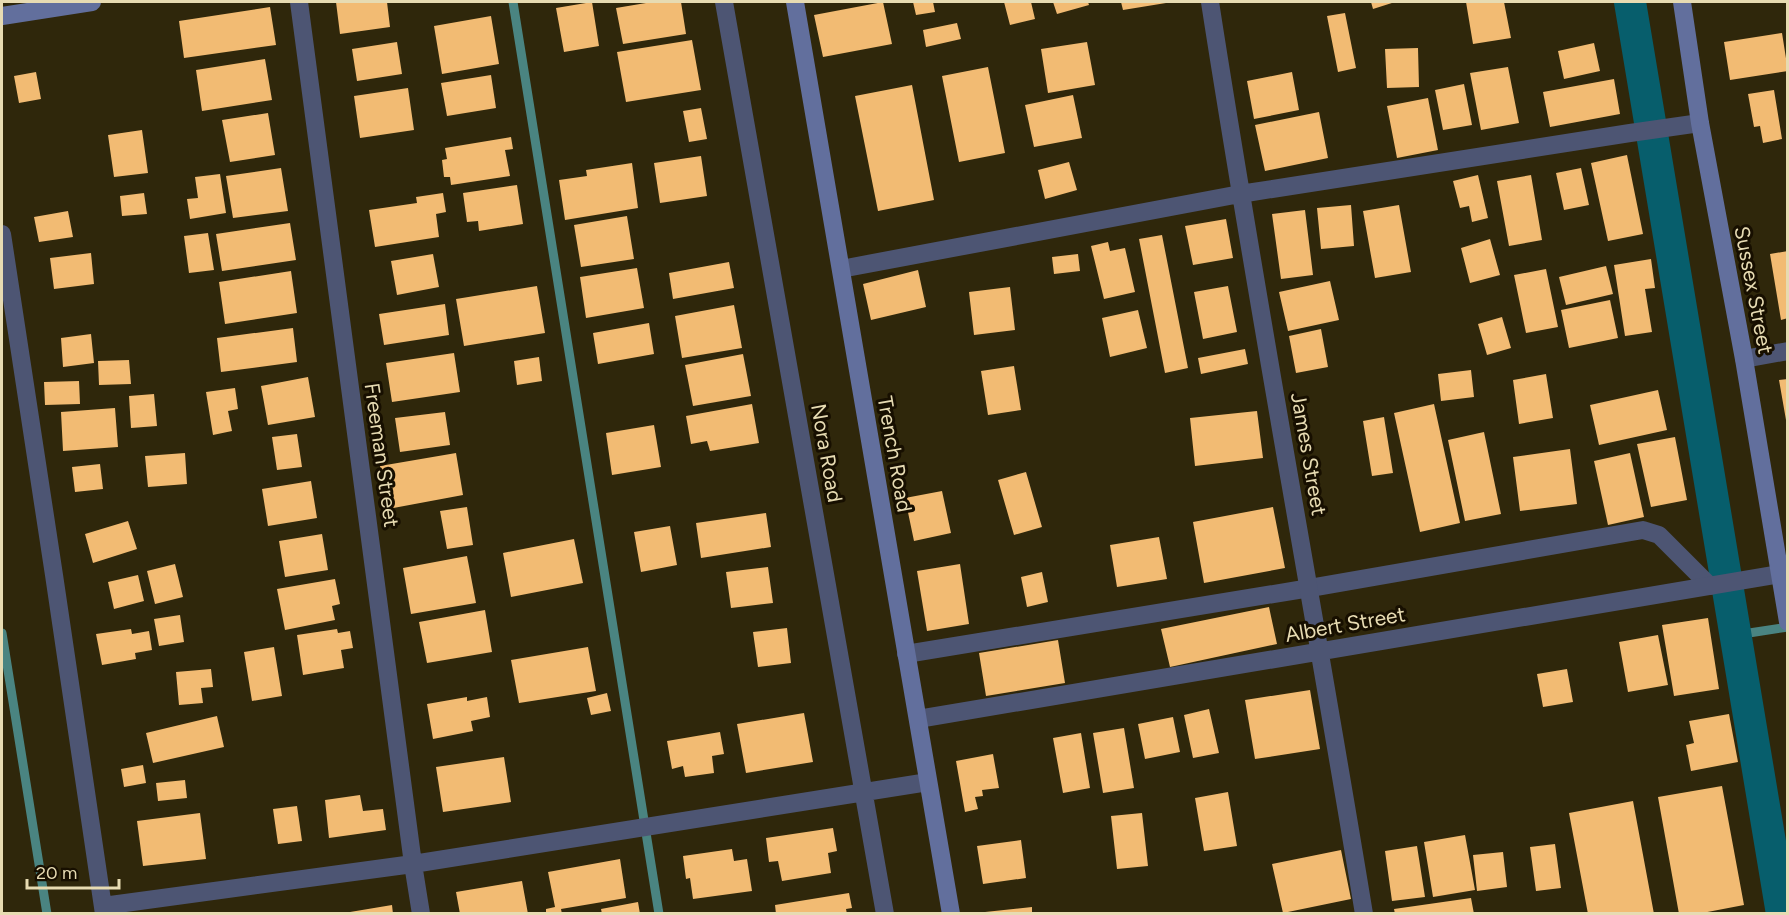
<svg xmlns="http://www.w3.org/2000/svg" width="1789" height="915" viewBox="0 0 1789 915" font-family="Figtree,sans-serif">
  <style>
    .lines { fill: none; stroke-linecap: round; stroke-linejoin: round }
    .stream { stroke: #4a8481; stroke-width: 9 }
    .canal { stroke: #075e6c; stroke-width: 32 }
    .building { fill: #f2bb73 }
    .lane { stroke: #4d5573; stroke-width: 18 }
    .street { stroke: #4d5573; stroke-width: 18 }
    .secondary { stroke: #626f9d; stroke-width: 18 }
    .labels { text-anchor: middle; dominant-baseline: central; stroke-width: 6; stroke-linejoin: round; paint-order: stroke }
    .street-label { font-size: 21px; fill: #e7dbb2; stroke: #170f00 }
  </style>
  <rect width="100%" height="100%" fill="#2f270b"/>
  <g class="lines">
    <path class="stream" d="M513,2L659,914
      M2,633L47,914
      M1736,635L1788,627"/>
    <path class="canal" d="M1630,2L1782,914"/>
  </g>
  <path class="building" d="M336,2H387L390,27L340,34Z
    M592,2L599,46L564,52L556,8Z
    M652,2H681L686,34L623,44L616,8Z
    M883,2L892,44L823,57L814,15Z
    M913,2H933L935,12L916,15Z
    M1004,2H1031L1035,19L1010,25Z
    M1053,2H1088L1089,5L1057,14Z
    M1121,2H1166V3L1123,10Z
    M1371,2H1395L1373,9Z
    M1466,2H1504L1511,38L1473,44Z
    M270,7L276,45L184,58L179,21Z
    M1345,13L1356,68L1338,72L1327,16Z
    M491,16L499,64L442,74L434,26Z
    M957,23L961,39L926,47L923,30Z
    M1782,33L1788,71L1730,80L1724,42Z
    M692,40L701,90L626,102L617,52Z
    M397,42L402,74L357,81L352,49Z
    M1087,42L1095,85L1048,93L1041,49Z
    M1594,43L1600,71L1564,79L1558,51Z
    M1418,48L1419,87L1387,88L1385,49Z
    M265,59L272,100L202,111L196,70Z
    M988,67L1005,153L959,162L942,76Z
    M1508,67L1519,123L1481,130L1470,73Z
    M36,72L41,99L19,103L14,76Z
    M1292,72L1299,110L1254,119L1247,81Z
    M491,75L496,108L447,116L441,83Z
    M1614,79L1620,114L1550,127L1543,92Z
    M1464,84L1472,125L1443,130L1435,90Z
    M912,85L934,200L878,211L855,96Z
    M408,88L414,130L360,138L354,96Z
    M1774,90L1782,139L1763,143L1760,126L1754,127L1748,94Z
    M1073,95L1082,138L1034,147L1025,105Z
    M1428,98L1438,150L1397,158L1387,106Z
    M701,108L707,139L689,142L683,111Z
    M1319,112L1328,158L1265,171L1255,125Z
    M268,113L275,155L230,162L222,120Z
    M142,130L148,173L114,177L108,135Z
    M511,137L513,149L505,150L510,176L451,185L450,177H444L442,160L447,159L445,148Z
    M1627,155L1643,234L1608,241L1591,163Z
    M701,156L707,196L660,203L654,163Z
    M1069,162L1077,190L1045,199L1038,170Z
    M632,163L638,208L565,220L559,180L587,176L586,170Z
    M281,168L288,211L233,218L226,176Z
    M1581,168L1589,205L1564,210L1556,173Z
    M220,174L226,213L190,219L187,199L198,198L195,177Z
    M1478,175L1488,218L1472,222L1469,206L1460,208L1453,181Z
    M1531,175L1542,240L1509,246L1497,181Z
    M517,185L523,224L479,231L478,221L467,222L463,193Z
    M144,193L147,214L122,216L120,196Z
    M443,193L446,212L436,214L439,237L375,247L369,210L417,203L416,197Z
    M1351,205L1354,246L1321,249L1317,208Z
    M1399,205L1411,272L1375,278L1363,211Z
    M1305,210L1313,275L1281,279L1272,214Z
    M68,211L73,237L39,242L34,217Z
    M627,216L634,259L581,267L574,225Z
    M1226,219L1233,258L1193,265L1185,226Z
    M290,223L296,260L222,271L216,234Z
    M208,233L214,270L189,273L184,236Z
    M1162,235L1188,368L1165,373L1139,239Z
    M1490,239L1500,275L1470,283L1461,248Z
    M1108,242L1110,251L1125,248L1135,292L1104,299L1091,246Z
    M1788,251V318L1781,320L1770,254Z
    M91,253L94,284L54,289L50,258Z
    M433,254L439,287L397,295L391,261Z
    M1078,254L1080,271L1054,274L1052,257Z
    M1651,259L1655,288L1645,289L1652,332L1625,336L1614,265Z
    M729,262L734,288L673,299L669,273Z
    M1606,266L1613,294L1566,305L1559,277Z
    M637,268L644,308L586,318L580,277Z
    M1546,269L1558,327L1526,333L1514,275Z
    M918,270L926,307L871,320L863,284Z
    M291,271L297,313L225,324L219,282Z
    M1330,281L1339,320L1288,331L1279,292Z
    M537,286L545,333L464,346L456,299Z
    M1228,286L1237,332L1203,339L1194,292Z
    M1010,287L1015,330L974,335L969,292Z
    M1610,300L1618,338L1569,348L1561,310Z
    M445,304L449,335L384,345L379,314Z
    M734,305L742,348L682,358L675,316Z
    M1138,310L1147,348L1110,357L1102,318Z
    M1502,317L1511,348L1487,355L1478,324Z
    M649,323L654,354L598,364L593,333Z
    M293,328L297,362L221,372L217,338Z
    M1321,329L1328,367L1296,373L1289,336Z
    M91,334L94,363L63,367L61,338Z
    M1245,349L1248,364L1201,374L1198,358Z
    M454,353L460,392L392,402L386,363Z
    M743,354L751,396L693,406L685,365Z
    M539,357L542,381L517,385L514,361Z
    M129,360L131,384L99,385L98,361Z
    M1014,366L1021,410L988,415L981,371Z
    M1471,370L1474,397L1441,401L1438,374Z
    M1546,374L1553,418L1519,424L1513,380Z
    M308,377L315,417L268,425L261,386Z
    M1788,379V419L1786,420L1779,380Z
    M79,381L80,404L45,405L44,382Z
    M235,388L238,409L228,411L232,431L213,435L206,392Z
    M1658,390L1667,430L1599,445L1590,405Z
    M154,394L157,426L131,428L129,396Z
    M752,404L759,443L710,451L707,441L691,444L686,416Z
    M1434,404L1460,523L1420,532L1394,413Z
    M115,408L118,447L63,451L61,412Z
    M1257,411L1263,458L1195,466L1190,418Z
    M445,412L450,445L400,452L395,418Z
    M1384,417L1393,473L1372,476L1363,421Z
    M654,425L661,467L612,475L606,433Z
    M1484,432L1501,514L1465,521L1448,440Z
    M297,434L302,467L277,470L272,437Z
    M1675,437L1687,500L1651,507L1637,444Z
    M1570,449L1577,504L1520,511L1513,457Z
    M185,453L187,484L148,487L145,456Z
    M456,453L463,495L388,509L380,466Z
    M1630,453L1644,517L1608,525L1594,461Z
    M100,464L103,489L75,492L72,467Z
    M1026,472L1042,527L1014,535L998,480Z
    M311,481L317,518L268,526L262,489Z
    M942,491L951,533L914,541L905,498Z
    M467,507L473,545L447,549L440,511Z
    M1273,507L1285,568L1204,583L1193,522Z
    M766,513L771,547L701,558L696,523Z
    M128,521L137,549L93,563L85,534Z
    M670,526L677,565L641,572L634,532Z
    M322,534L328,570L285,577L279,541Z
    M1159,537L1167,579L1117,587L1110,545Z
    M574,539L583,583L511,597L503,553Z
    M467,556L476,603L411,614L403,568Z
    M175,564L183,597L155,604L147,571Z
    M960,564L969,624L927,631L917,571Z
    M768,567L773,603L731,608L726,572Z
    M1042,572L1048,602L1027,607L1021,577Z
    M138,575L144,601L114,609L108,582Z
    M335,579L340,604L332,606L335,620L285,630L277,589Z
    M1269,607L1277,644L1170,667L1161,629Z
    M485,610L492,652L427,663L419,622Z
    M180,615L184,642L159,646L154,619Z
    M1708,618L1719,689L1674,696L1662,625Z
    M787,628L791,663L758,667L753,632Z
    M131,629L132,634L149,631L152,650L135,653L136,659L102,665L96,634Z
    M337,629L338,633L350,631L353,648L341,650L344,668L303,675L297,635Z
    M1658,635L1668,685L1628,692L1619,642Z
    M1058,640L1065,683L986,696L979,653Z
    M274,647L282,696L252,701L244,652Z
    M588,647L596,691L519,703L511,660Z
    M211,669L213,687L201,688L203,703L179,705L176,672Z
    M1567,669L1573,702L1543,707L1537,674Z
    M1310,690L1320,749L1255,759L1245,700Z
    M607,693L611,711L591,715L587,698Z
    M467,697V701L487,697L490,717L471,721L473,731L433,739L427,704Z
    M1209,709L1219,753L1193,758L1184,715Z
    M804,713L813,762L746,773L737,724Z
    M1729,714L1738,762L1691,771L1686,745L1694,743L1689,721Z
    M217,716L224,747L153,763L146,733Z
    M1173,717L1180,752L1145,759L1138,724Z
    M1124,728L1134,788L1103,793L1093,733Z
    M720,732L724,754L712,756L714,773L685,777L683,766L672,769L667,741Z
    M1081,733L1090,788L1063,793L1053,738Z
    M993,754L999,788L982,790L983,796L975,797L978,809L965,812L956,761Z
    M504,757L511,802L443,812L436,767Z
    M143,765L146,783L124,787L121,769Z
    M185,780L187,798L158,801L156,783Z
    M1722,786L1744,905L1697,914H1679L1658,797Z
    M1228,792L1237,846L1204,851L1195,798Z
    M360,795L363,811L383,809L386,830L329,838L325,800Z
    M1633,801L1654,914H1588L1569,813Z
    M297,806L302,841L278,844L273,809Z
    M200,813L206,859L143,866L137,821Z
    M1142,813L1148,866L1117,869L1111,816Z
    M833,828L837,851L828,853L831,873L782,881L778,861L769,862L766,838Z
    M1465,835L1475,890L1433,897L1424,842Z
    M1021,840L1026,878L983,884L977,846Z
    M1555,844L1561,888L1536,891L1530,847Z
    M1417,846L1425,897L1392,901L1385,851Z
    M732,849L734,861L747,859L752,891L693,899L690,878L686,879L683,856Z
    M1341,850L1351,899L1283,913L1272,864Z
    M1503,852L1507,887L1477,891L1473,855Z
    M620,859L626,898L561,909L562,914H546V909L555,907L548,872Z
    M522,881L528,914H460L456,892Z
    M849,893L852,908L846,909L847,914H776L775,905Z
    M1471,898L1474,914H1395L1394,909Z
    M638,902L640,914H602L601,909Z
    M392,905L393,914H350V912Z
    M1032,907V914H985V912Z"/>
  <g class="lines">
    <path class="lane" d="M906,654L1310,588L1643,530L1659,535L1710,586"/>
    <path class="street" d="M299,2L413,864L421,914
      M724,2L885,914
      M1210,2C1257,306 1314,609 1364,914
      M2,234L54,575L104,914
      M841,269L1240,194L1630,133L1700,123
      M1744,359L1788,351
      M918,719L1780,574
      M103,906L413,864L928,782"/>
    <path class="secondary" d="M795,2L951,914
      M1682,2L1700,123L1744,359L1788,622
      M2,16L92,2"/>
  </g>
  <g class="labels">
    <g class="street-label">
      <text transform="translate(1754 290) rotate(79)">Sussex Street</text>
      <text transform="translate(827 453) rotate(80)">Nora Road</text>
      <text transform="translate(895 454) rotate(80)">Trench Road</text>
      <text transform="translate(1309 454) rotate(80)">James Street</text>
      <text transform="translate(382 455) rotate(82)">Freeman Street</text>
      <text transform="translate(1345 624) rotate(-10)">Albert Street</text>
    </g>
  </g>
  <rect width="1789" height="915" fill="none" stroke="#e7dbb2" stroke-width="6"/>
  <path d="M27 879v9h92v-9" fill="none" stroke="#e7dbb2" stroke-width="3"/>
  <text x="36" y="879" font-size="18" fill="#e7dbb2" stroke="#170f00" stroke-width="4.5" paint-order="stroke">20 m</text>
</svg>
